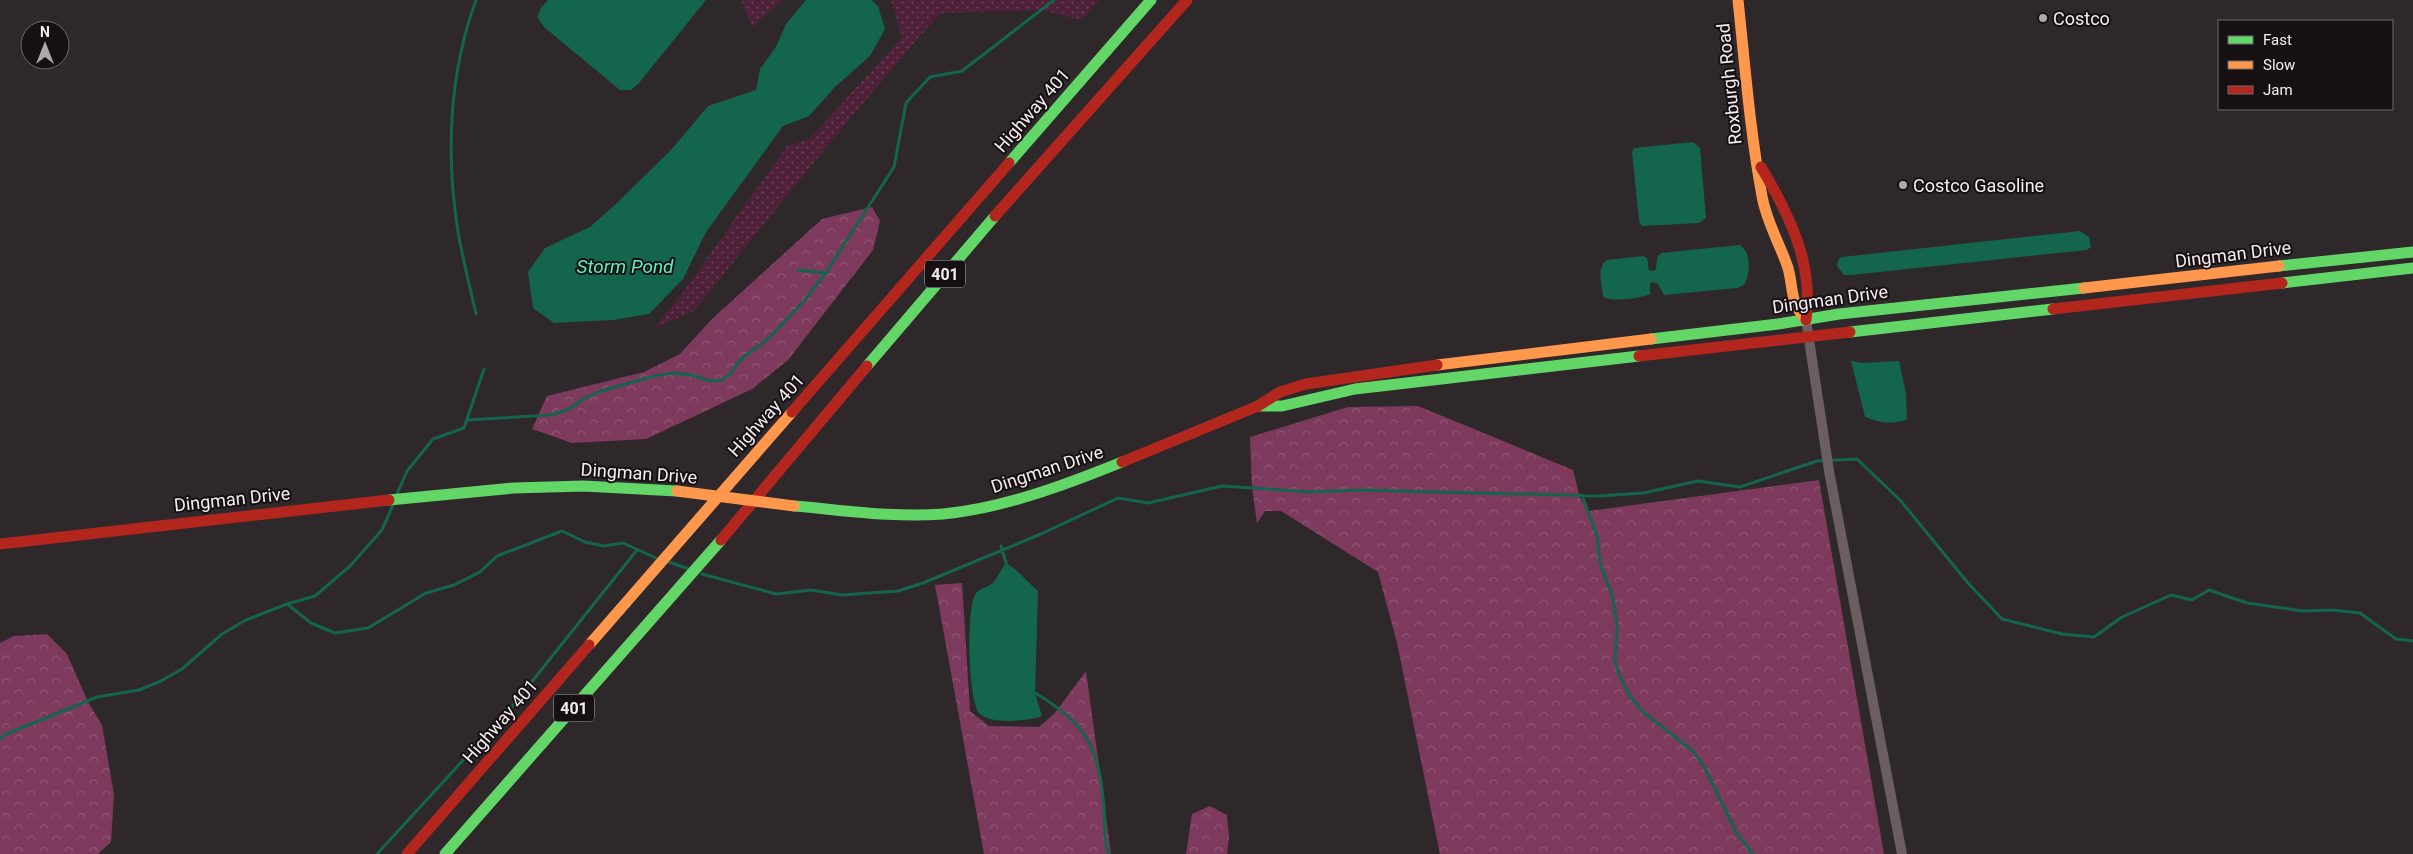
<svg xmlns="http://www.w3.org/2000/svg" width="2413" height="854" viewBox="0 0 2413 854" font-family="Roboto,sans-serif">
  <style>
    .grass { fill: url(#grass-dots) }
    .forest { fill: url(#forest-crowns) }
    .water { fill: #14654e }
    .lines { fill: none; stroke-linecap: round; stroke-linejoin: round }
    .stream { stroke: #14654e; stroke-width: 3 }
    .street { stroke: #6a5e63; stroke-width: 10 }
    .fast { stroke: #63d668; stroke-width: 11 }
    .slow { stroke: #ff974d; stroke-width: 11 }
    .jam { stroke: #b3261e; stroke-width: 11 }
    .slow-bridge { stroke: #ff974d; stroke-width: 11 }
    .poi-dot { fill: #b0a7ab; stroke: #161013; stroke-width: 2 }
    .labels { text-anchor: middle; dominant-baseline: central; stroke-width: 4; stroke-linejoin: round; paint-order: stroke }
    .shield { fill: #161013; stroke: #b2aaae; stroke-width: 1 }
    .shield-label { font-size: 16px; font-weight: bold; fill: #f5ecf0 }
    .poi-label { font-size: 18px; fill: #f5ecf0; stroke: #161013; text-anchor: start }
    .street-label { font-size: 18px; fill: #f5ecf0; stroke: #161013 }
    .water-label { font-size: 19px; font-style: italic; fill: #60f1c1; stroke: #161013 }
  </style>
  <defs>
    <pattern id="grass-dots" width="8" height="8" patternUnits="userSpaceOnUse" patternTransform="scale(1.25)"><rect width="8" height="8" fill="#4e2139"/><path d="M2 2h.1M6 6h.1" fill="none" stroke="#684156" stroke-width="1.8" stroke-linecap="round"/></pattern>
    <pattern id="forest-crowns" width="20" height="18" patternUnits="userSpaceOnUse" patternTransform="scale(1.25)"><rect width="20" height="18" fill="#7d3a5d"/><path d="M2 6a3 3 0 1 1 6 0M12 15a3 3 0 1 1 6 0" fill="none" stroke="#905775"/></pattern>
  </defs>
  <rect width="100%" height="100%" fill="#2f282b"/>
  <path class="grass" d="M741,0H783L752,27Z
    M891,0H1099L1082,20L1041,10L940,13L841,129L694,311L654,328L678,299L787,146L809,139L902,38Z"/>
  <path class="forest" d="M872,207L880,221L873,250L788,360L752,389L646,439L572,443L532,429L547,396L644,372L680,354L712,319L822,219Z
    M1418,406L1573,470L1580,498L1589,511L1819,480L1884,854H1440L1397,643L1378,572L1281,511H1265L1257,523L1252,488L1250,437L1348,407Z
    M962,583L970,711L989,726L1039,727L1055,713L1086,671L1111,854H984L935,585Z
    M47,634L67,654L88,702L102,725L114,795L111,842L98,854H0V643L14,636Z
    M1210,806L1227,815L1229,837L1227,854H1186L1192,814Z"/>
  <path class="water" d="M548,0H706L639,83L631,90H620L544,27L537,17L541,8Z
    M806,0H871L878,6L885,29L870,56L835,87L809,116L783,126L706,232L683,279L649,314L613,320L554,323L533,308L528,272L545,248L590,227L618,202L671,150L708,106L756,90L760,69L776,47L786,24Z
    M1693,142L1700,148L1706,218L1699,223L1642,226L1639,221L1632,152L1634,148Z
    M2080,231L2089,237L2091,247L2087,250L1851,275H1844L1837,266L1838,260L1842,257Z
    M1740,245C1752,253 1750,274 1744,285L1737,288L1664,295L1658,284L1653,282L1650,283V294C1643,298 1608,303 1603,296C1602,284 1596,268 1607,260L1643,256L1647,258L1649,270L1654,271L1656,269L1657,258L1661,253Z
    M1851,361L1863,363L1899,361L1906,393L1907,419C1892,425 1880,423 1865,417Z
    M1006,563C1018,570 1027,582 1038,591L1035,693L1042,716C1028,721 990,725 979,713C968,699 966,611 975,595C979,587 988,588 993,583C998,577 1001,569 1006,563Z"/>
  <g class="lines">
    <path class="stream" d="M798,270L826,273
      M476,314C470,287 463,260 458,232C446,155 449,74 476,0
      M467,420L550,415L567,410L585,398L601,391L654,376L673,373L691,375L710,381L722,380L732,372L740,360L769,338L804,301L825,274L894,167L906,103L930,77L962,71L1054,0
      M397,494L407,471L433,439L464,428L484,369
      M1582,495L1597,536L1600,563L1613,598L1617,626L1615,662L1621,679L1629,695L1643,712L1693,751L1705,768L1736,832L1753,854
      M1001,546L1006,563
      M669,562L689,569
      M702,574L776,594L811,590L842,595L898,591L923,583L1041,534L1118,498L1148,503L1222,486L1311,492L1362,490L1600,496L1643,493L1698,481L1740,487L1817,461L1857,459L1900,500L1968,583L2002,619L2062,634L2094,637L2122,617L2171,595L2192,600L2209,590L2247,603L2303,611L2332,610L2360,613L2396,639L2413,641
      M287,604L311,623L335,633L368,628L426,593L454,585L480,572L497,556L562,531L585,542L604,546L623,543L656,558
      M1035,693C1087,723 1100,750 1104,808C1105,823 1103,841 1109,854
      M0,739L4,735L97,697L139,690L161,681L182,669L222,634L246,620L287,604L315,596L350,566L382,530L393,505
      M377,854L510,709L637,550"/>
    <path class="street" d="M1806,320L1829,471L1902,854"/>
    <path class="fast" d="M1009,163L1151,0
      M2279,266L2413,252
      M2282,283L2413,268
      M1850,332L2053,309
      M1651,339L1778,324L1839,314L2084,288
      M867,366L995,216
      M1258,406H1282L1355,389L1639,356
      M389,500L514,488L584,486L677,491
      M794,506C843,510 894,518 943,514C1004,508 1065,485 1122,462
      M445,854L721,540"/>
    <path class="slow" d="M1738,0C1745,66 1750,131 1762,196C1766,221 1780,244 1788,268C1794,290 1789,300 1806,320
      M2084,288L2279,266
      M1437,365L1651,339
      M589,645L792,412"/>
    <path class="jam" d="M1761,167C1789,214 1814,264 1806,320
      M995,216L1187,0
      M2053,309L2282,283
      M1639,356L1850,332
      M792,412L1009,163
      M1122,462L1258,406L1280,392L1306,384L1437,365
      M721,540L867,366
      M0,544L389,500
      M407,854L589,645"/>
    <path class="slow-bridge" d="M677,491L794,506"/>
  </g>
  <g class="poi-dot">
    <circle cx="2043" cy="18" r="5"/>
    <circle cx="1903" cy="185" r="5"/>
  </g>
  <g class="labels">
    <g class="shield">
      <rect x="925" y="260.5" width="40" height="27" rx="4"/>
      <rect x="554" y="694.5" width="40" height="27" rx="4"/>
    </g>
    <g class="shield-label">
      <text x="945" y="274">401</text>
      <text x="574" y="708">401</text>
    </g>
    <g class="poi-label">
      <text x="2053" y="18">Costco</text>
      <text x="1913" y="185">Costco Gasoline</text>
    </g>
    <g class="street-label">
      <text transform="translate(1729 84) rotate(-96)">Roxburgh Road</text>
      <text transform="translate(1032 110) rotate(-49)">Highway 401</text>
      <text transform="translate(2233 254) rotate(-7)">Dingman Drive</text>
      <text transform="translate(1830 299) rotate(-8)">Dingman Drive</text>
      <text transform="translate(766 415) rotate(-48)">Highway 401</text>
      <text transform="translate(1047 469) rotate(-18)">Dingman Drive</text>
      <text transform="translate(639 473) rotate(4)">Dingman Drive</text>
      <text transform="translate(232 499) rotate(-6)">Dingman Drive</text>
      <text transform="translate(500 721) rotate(-49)">Highway 401</text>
    </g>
    <g class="water-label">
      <text x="625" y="266">Storm Pond</text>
    </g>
  </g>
  <rect x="2218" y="20" width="175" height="90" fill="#161013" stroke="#6f686b"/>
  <rect x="2228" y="36" width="25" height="8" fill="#63d668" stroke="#6f686b"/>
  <text x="2263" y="45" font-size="15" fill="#f5ecf0">Fast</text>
  <rect x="2228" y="61" width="25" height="8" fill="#ff974d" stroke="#6f686b"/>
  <text x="2263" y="70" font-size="15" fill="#f5ecf0">Slow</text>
  <rect x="2228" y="86" width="25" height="8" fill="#b3261e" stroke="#6f686b"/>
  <text x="2263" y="95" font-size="15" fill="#f5ecf0">Jam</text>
  <g transform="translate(45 45)"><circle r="24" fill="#161013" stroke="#6f686b"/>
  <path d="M0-4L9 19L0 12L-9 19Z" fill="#b0a7ab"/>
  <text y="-8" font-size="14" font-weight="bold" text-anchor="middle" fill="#f5ecf0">N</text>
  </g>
</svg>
